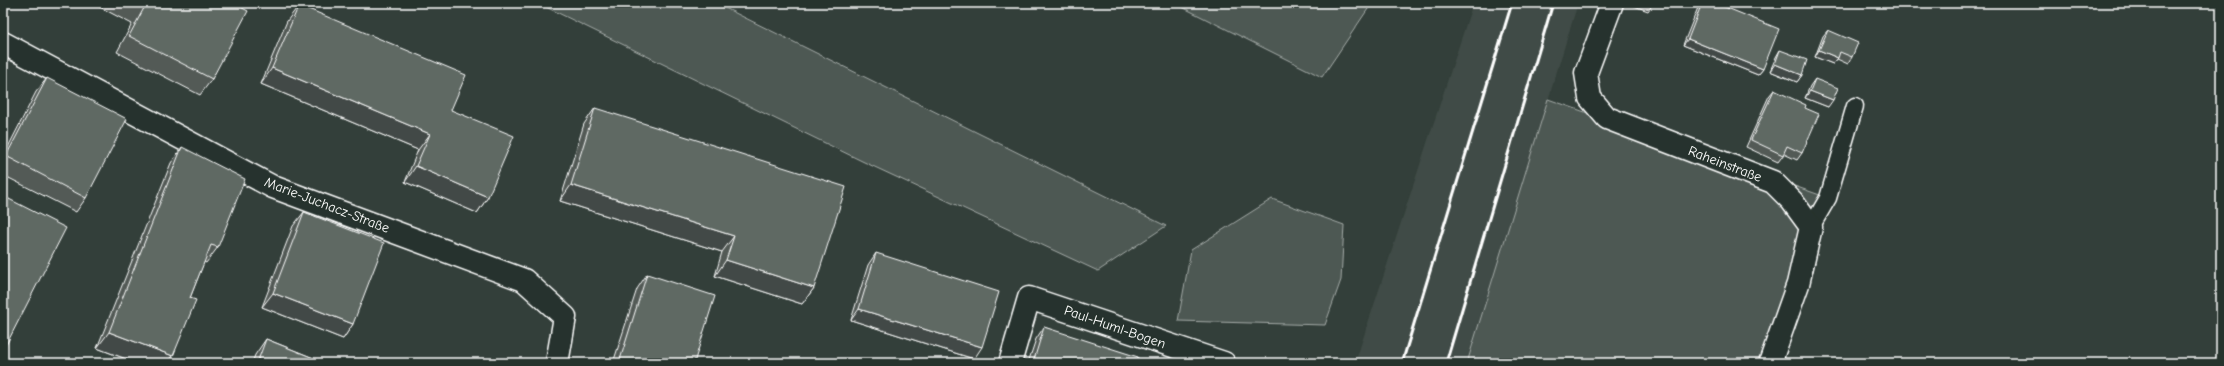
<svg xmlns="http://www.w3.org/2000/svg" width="2224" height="366" viewBox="0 0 2224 366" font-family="'Comic Neue',sans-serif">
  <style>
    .built { fill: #404c47 }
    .green { fill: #4d5853; stroke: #a6aca9 }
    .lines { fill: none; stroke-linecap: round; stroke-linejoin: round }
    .service-casing { stroke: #fff; stroke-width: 19 }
    .minor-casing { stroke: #fff; stroke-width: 25 }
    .service { stroke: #26332d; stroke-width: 16 }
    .minor { stroke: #26332d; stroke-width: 22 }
    .rail { stroke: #fff; stroke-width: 3 }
    .wall { fill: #525a56; stroke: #fff }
    .shaded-wall { fill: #424a46; stroke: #fff }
    .building { fill: #5f6964; stroke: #fff }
    .labels { text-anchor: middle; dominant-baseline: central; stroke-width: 3; stroke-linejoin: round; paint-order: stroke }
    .street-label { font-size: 14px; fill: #fff; stroke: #26332d }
  </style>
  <rect width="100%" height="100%" fill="#333f3a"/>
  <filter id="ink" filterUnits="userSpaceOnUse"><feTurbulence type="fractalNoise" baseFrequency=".025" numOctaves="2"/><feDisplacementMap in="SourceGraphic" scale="8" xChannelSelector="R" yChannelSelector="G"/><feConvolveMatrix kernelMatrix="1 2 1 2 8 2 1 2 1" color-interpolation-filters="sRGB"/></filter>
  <g filter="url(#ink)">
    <path class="built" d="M1473,3H1578L1467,363H1355Z"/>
    <path class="green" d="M534,3H715L1166,226L1098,271L864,162L548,8Z
      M1174,3H1372L1322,77Z
      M1548,99L1834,200L1808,242L1771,363H1467Z
      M1272,199L1344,225L1341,280L1325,325L1178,321L1191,250Z"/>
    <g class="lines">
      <defs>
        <path id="service" d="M1811,227L1828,198L1855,106"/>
        <path id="minor" d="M1612,3L1586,73L1590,98L1607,118L1773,182L1792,201L1811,227L1798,284L1770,363
          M3,43L273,187L524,280L565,317L557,363
          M1010,363L1029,298L1224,363"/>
      </defs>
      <use href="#service" class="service-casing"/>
      <use href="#minor" class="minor-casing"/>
      <use href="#service" class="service"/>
      <use href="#minor" class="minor"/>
      <path class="rail" d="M1402,363L1512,3
        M1446,363L1553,3"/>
    </g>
    <path class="wall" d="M92,3H233L212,79L200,95L117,52L132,24Z
      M1701,3H1715L1763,69L1758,75L1683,45L1699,5Z
      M299,5L451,110L488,197L477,213L405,182L418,150L261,84L287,21Z
      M1828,30L1852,57L1848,64L1837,59L1833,64L1815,57L1823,36Z
      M1780,50L1802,75L1797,82L1770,71L1776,57Z
      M47,78L86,198L76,212L3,175V157L36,92Z
      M1815,79L1828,107L1805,98L1810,86Z
      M1774,90L1805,108L1802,153L1797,160L1784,154L1778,162L1746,147L1769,96Z
      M595,108L814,288L802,304L715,276L722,252L560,201L584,124Z
      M182,147L218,247L206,263L204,262L190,298L173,356L168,363H137L97,348L171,163Z
      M304,212L353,324L343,339L262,307L293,226Z
      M876,253L974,359L851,320L868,265Z
      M647,274L694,363H613L637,289Z
      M1044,327L1136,363H1028L1036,339Z
      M266,339L326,363H252L255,355Z"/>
    <path class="shaded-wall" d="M1626,3H1649L1653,4L1648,11Z
      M1688,39L1763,69L1758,75L1683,45Z
      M1819,50L1838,58L1833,64L1815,57Z
      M1775,64L1802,75L1797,82L1770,71Z
      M272,68L430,134L418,150L261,84Z
      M1810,91L1833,100L1828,107L1805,98Z
      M416,166L488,197L477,213L405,182Z
      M571,185L734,236L722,252L560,201Z
      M726,260L814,288L802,304L715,276Z
      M273,293L353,324L343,339L262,307Z
      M859,309L982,347L974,359L851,320Z
      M109,332L173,356L168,363H137L97,348Z"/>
    <path class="building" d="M134,3H233L248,11L212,79L129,36L144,8Z
      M1702,3H1715L1779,29L1763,69L1688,39Z
      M299,5L466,75L451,110L514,136L488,197L416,166L430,134L272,68Z
      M1828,30L1858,43L1852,57L1840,52L1838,58L1819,50Z
      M1780,50L1807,60L1802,75L1775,64Z
      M47,78L127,119L86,198L6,156Z
      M1815,79L1838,88L1833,100L1810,91Z
      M1774,90L1806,105L1805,108L1819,114L1802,153L1787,146L1783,155L1751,140Z
      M595,108L846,187L814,288L726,260L734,236L571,185Z
      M182,147L245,179L218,247L211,245L190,298L196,300L173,356L109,332Z
      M3,196L66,228L3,351Z
      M304,212L384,243L353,324L273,293Z
      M876,253L999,292L982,347L859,309Z
      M647,274L715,296L694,363H619Z
      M1044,327L1138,357L1136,363H1033Z
      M266,339L326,363H257Z"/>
  </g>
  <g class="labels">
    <g class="street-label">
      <text transform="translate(1725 164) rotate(21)">Raheinstraße</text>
      <text transform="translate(327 205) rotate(21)">Marie-Juchacz-Straße</text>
      <text transform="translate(1115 327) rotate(19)">Paul-Huml-Bogen</text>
    </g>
  </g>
  <rect width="2224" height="366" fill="none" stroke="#26332d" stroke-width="16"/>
  <rect x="8" y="8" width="2208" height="350" fill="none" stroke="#fff" stroke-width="1.5" filter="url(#ink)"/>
</svg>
